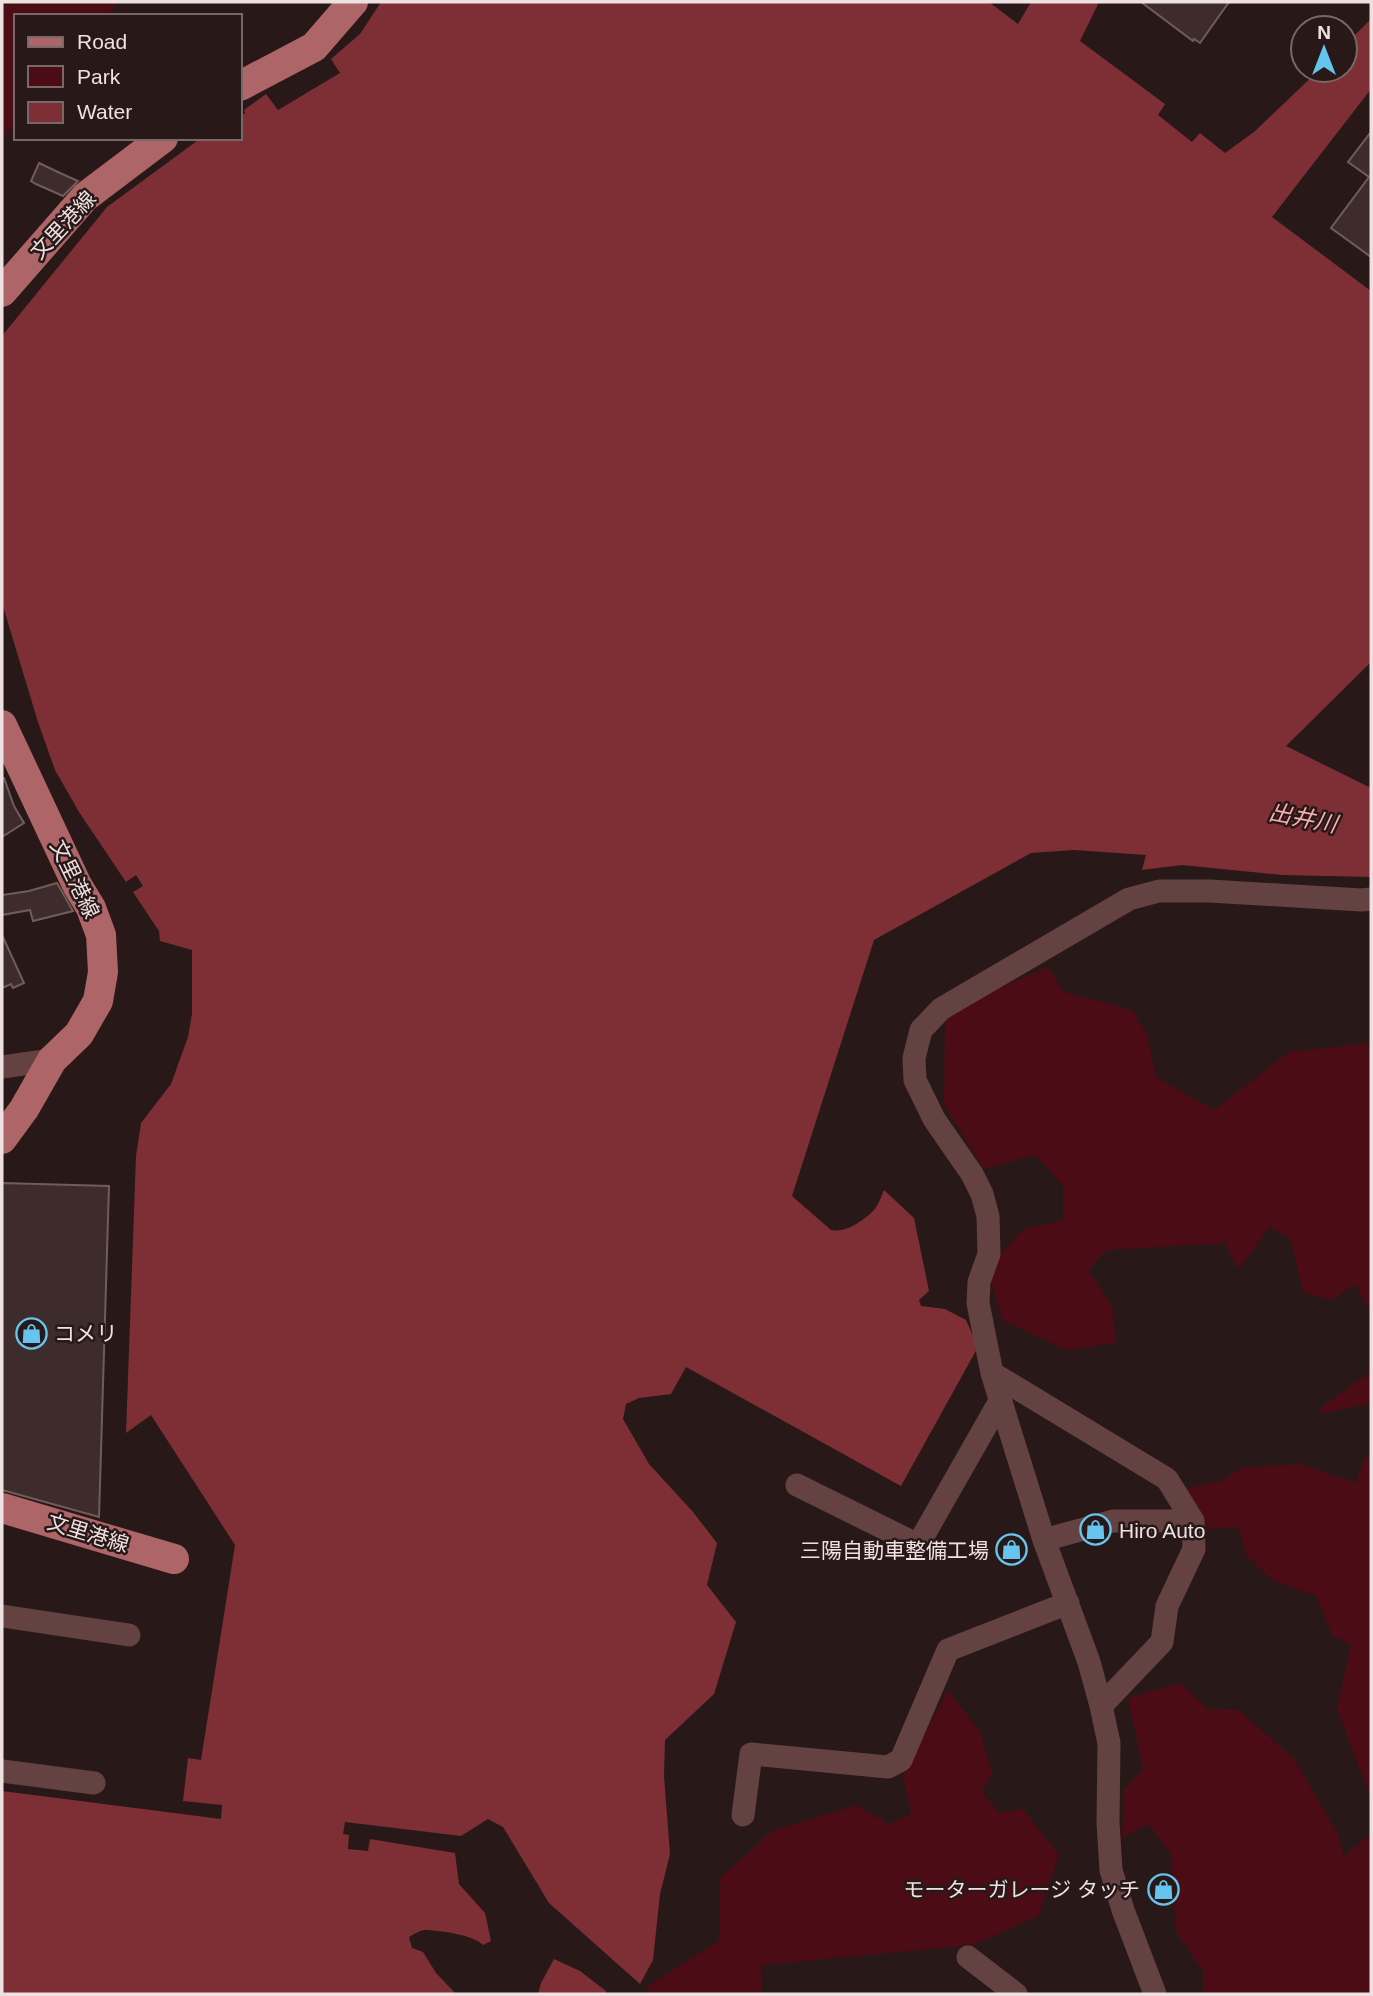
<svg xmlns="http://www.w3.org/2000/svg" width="1373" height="1996" viewBox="0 0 1373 1996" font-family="Helvetica,'Noto Sans JP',sans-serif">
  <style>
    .green { fill: #4c0c15 }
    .water { fill: #7e2f35 }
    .building { fill: #3e2c2c; stroke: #715c5c; stroke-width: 2 }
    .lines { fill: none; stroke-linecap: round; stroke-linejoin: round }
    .minor { stroke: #654242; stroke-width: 23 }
    .major { stroke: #ad6567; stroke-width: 30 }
    .labels { text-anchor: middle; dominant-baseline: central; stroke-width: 5; stroke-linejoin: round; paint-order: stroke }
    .street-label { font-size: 21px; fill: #eee1e1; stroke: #291818 }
    .poi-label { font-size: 21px; fill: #eee1e1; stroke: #291818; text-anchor: start }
    .water-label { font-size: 23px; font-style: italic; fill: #f6afaf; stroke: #291818 }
  </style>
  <rect width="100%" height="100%" fill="#291818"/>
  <path class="green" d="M2,2H118L106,16H16V122L2,139Z
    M1048,967L1064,992L1132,1010L1147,1034L1156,1077L1214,1110L1289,1052L1371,1043V1313L1355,1284L1332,1300L1303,1292L1290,1238L1270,1227L1238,1269L1225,1243L1107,1250L1088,1270L1112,1306L1116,1343L1067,1350L1002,1320L991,1281L996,1259L1024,1229L1063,1220V1185L1035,1155L984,1169L944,1105L945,1022L984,994Z
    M1369,1373H1371V1408L1368,1404L1317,1414L1324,1405Z
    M1364,1458H1371V1799L1337,1709L1351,1644L1333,1636L1316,1596L1272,1580L1246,1555L1239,1527L1208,1529L1184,1489L1224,1480L1241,1468L1299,1464L1356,1483Z
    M1180,1683L1208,1709L1239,1710L1295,1760L1338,1834L1344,1857L1371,1833V1994H1203V1972L1176,1931L1171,1854L1148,1824L1122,1838L1124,1790L1143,1770L1128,1698Z
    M948,1690L980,1732L992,1773L982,1792L999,1813L1023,1809L1059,1855L1038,1916L973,1945L761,1965L762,1994H647L649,1985L719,1941L720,1878L772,1831L857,1805L888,1824L911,1814L903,1775Z"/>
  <path class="water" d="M381,2H989L1018,24L1031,2H1099L1080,41L1165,104L1158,115L1192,142L1200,133L1225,153L1254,132L1319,70H1345V45L1371,19V89L1272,217L1371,291V662L1286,746L1371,788V877L1283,875L1182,865L1142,870L1146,855L1074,850L1031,853L874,940L792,1196L831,1230C846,1233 863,1221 873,1211C878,1206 881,1197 884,1190L914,1218L929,1291L919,1300L921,1306L945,1309L966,1320L978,1347L901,1486L686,1367L671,1394L639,1398L626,1404L623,1419L649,1464L693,1512L717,1543L707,1585L736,1622L714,1694L665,1740L664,1776L670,1854L660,1894L653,1960L640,1984L549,1903L503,1827L488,1819L461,1836L345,1822L343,1834L349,1835L348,1849L368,1851L370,1839L455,1853L459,1884L485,1913L491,1941L483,1945C474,1935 438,1930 424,1930C419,1931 414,1934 409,1937L412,1948L423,1952L436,1973L456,1994H2V1791L221,1819L222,1805L183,1801L188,1758L201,1760L235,1545L151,1415L126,1433L136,1156L141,1123L171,1084L188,1037L192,1014V950L160,941L159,931L133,892L143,886L136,875L126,882L79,812L55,770L38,722L2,603V336L107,207L201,138H240V117L245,113L244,110L266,94L278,110L340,73L331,59L360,34Z
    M554,1959L580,1971L606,1991V1994H538L541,1983Z"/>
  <path class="building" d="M1141,2H1229L1200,43L1194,39L1193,41Z
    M1371,132V257L1331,228L1369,177L1348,162Z
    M39,163L60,173L78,181L63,196L36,184L31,181Z
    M2,778H4L14,806L24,823L2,837Z
    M57,883L73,911L33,921L30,910L2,915V895L29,891Z
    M2,935L24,983L13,988L11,984L2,988Z
    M2,1183L109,1186L99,1517L2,1490Z"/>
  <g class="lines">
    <path class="minor" d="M2,1067L52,1060
      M992,1373L1167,1479L1193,1521H1113L1044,1540
      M797,1485L918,1545L1000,1401
      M2,1616L129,1635
      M1101,1706L1162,1642L1167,1606L1194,1549L1193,1521
      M2,1771L94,1783
      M743,1815L751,1754L888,1767L901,1760L948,1650L1068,1603
      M968,1957L1016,1994
      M1155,1994L1123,1910L1111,1870L1108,1823L1109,1743L1101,1706L1089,1662L1044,1540L992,1373L978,1303L979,1282L989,1254L988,1216L982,1194L972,1174L934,1119L915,1080L914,1058L921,1030L941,1009L1129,899L1159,891H1210L1361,900L1371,899"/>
    <path class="major" d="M240,86L314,47L353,2
      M2,292L85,197L163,138
      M2,725L77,885L91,908L101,935L103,972L98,1001L79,1034L52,1060L24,1109L2,1139
      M2,1508L174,1559"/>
  </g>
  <defs>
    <symbol id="shop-ring" viewBox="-11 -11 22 22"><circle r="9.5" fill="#291818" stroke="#65c5ee" stroke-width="1.5"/><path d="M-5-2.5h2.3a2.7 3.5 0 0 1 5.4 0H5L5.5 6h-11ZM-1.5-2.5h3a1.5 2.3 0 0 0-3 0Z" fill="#65c5ee"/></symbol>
  </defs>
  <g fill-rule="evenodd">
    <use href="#shop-ring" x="14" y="1316" width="35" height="35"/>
    <use href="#shop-ring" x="1078" y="1512" width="35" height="35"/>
    <use href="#shop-ring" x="994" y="1532" width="35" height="35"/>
    <use href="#shop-ring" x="1146" y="1872" width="35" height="35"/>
  </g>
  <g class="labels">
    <g class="street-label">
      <text transform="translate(63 225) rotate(-47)">文里港線</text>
      <text transform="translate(75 879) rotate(64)">文里港線</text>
      <text transform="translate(88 1533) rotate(17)">文里港線</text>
    </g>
    <g class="poi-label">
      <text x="54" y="1333">コメリ</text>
      <text x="1119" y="1530">Hiro Auto</text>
      <text x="989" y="1550" text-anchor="end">三陽自動車整備工場</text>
      <text x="1140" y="1889" text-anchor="end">モーターガレージ タッチ</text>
    </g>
    <g class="water-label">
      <text transform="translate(1303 818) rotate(11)">出井川</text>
    </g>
  </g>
  <rect width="1373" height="1996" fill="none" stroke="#eee1e1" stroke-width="7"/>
  <rect x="14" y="14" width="228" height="126" fill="#291818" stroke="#786868" stroke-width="2"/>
  <rect x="28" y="37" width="35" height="10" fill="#ad6567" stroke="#786868" stroke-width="2"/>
  <text x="77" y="49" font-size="21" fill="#eee1e1">Road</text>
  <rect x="28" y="66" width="35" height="21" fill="#4c0c15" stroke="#786868" stroke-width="2"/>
  <text x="77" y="84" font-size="21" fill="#eee1e1">Park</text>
  <rect x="28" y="102" width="35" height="21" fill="#7e2f35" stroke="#786868" stroke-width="2"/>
  <text x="77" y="119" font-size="21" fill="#eee1e1">Water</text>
  <g transform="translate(1324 49)"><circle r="33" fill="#291818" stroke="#786868" stroke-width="2"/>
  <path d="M0-5L12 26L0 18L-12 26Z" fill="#65c5ee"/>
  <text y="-10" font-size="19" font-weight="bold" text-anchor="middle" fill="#eee1e1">N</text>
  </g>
</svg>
